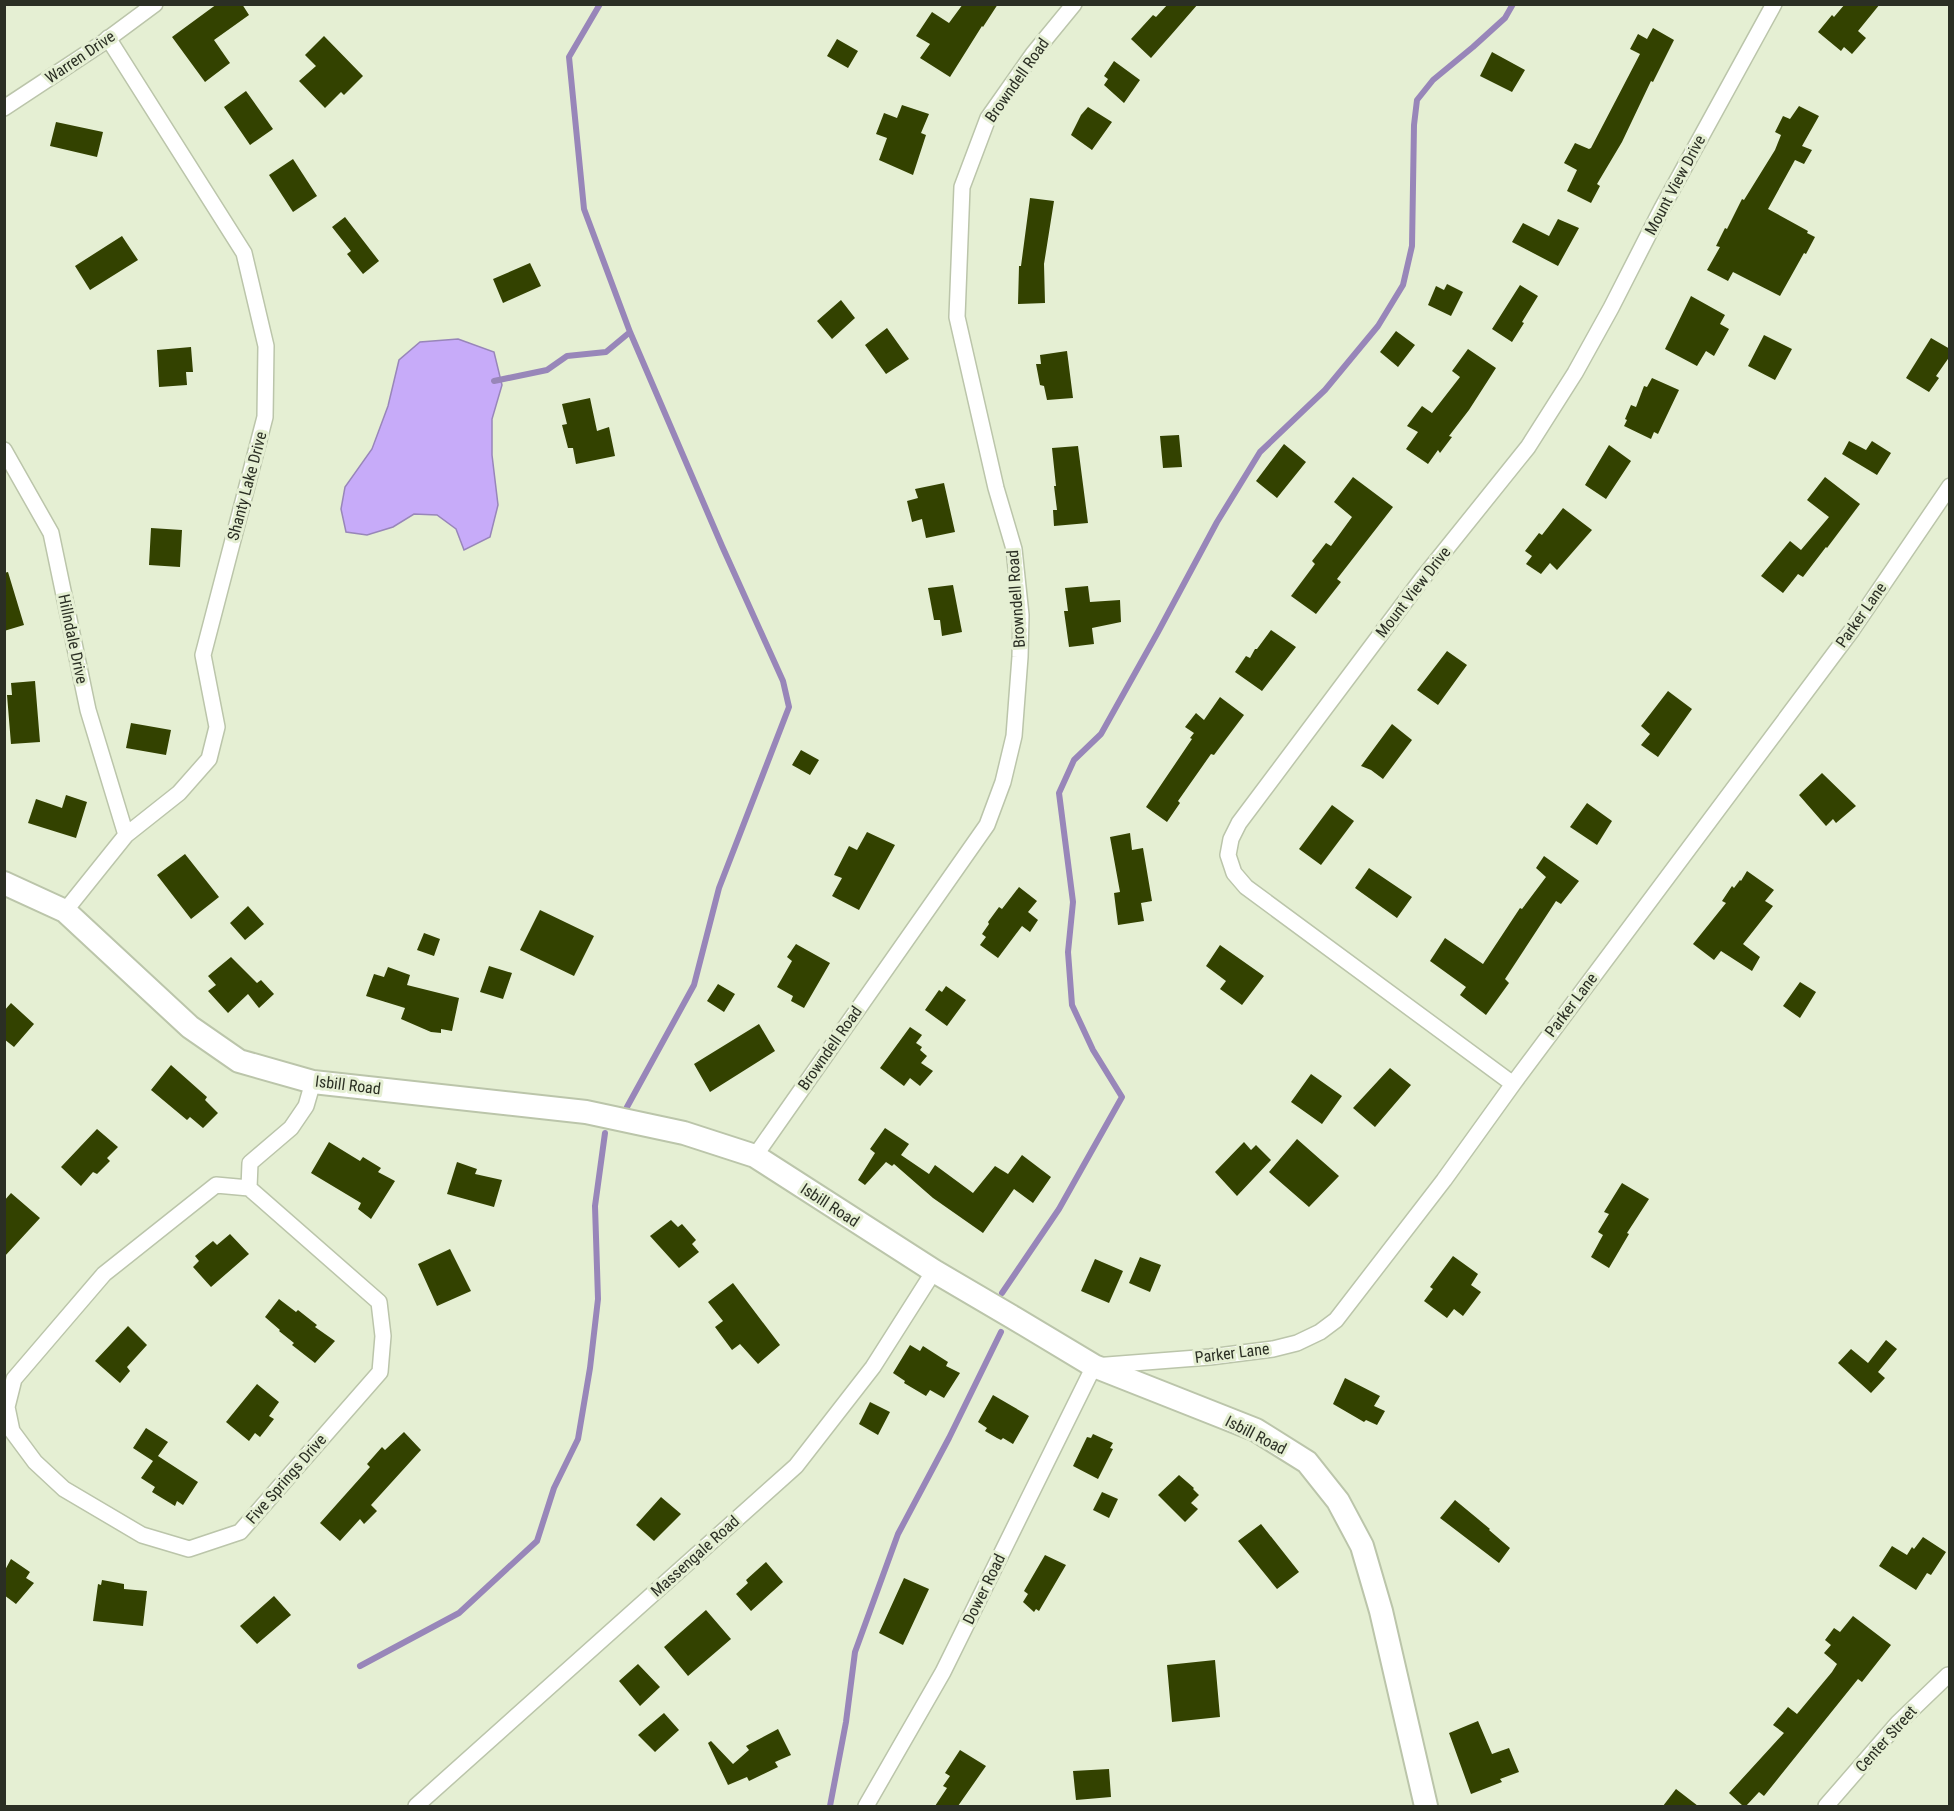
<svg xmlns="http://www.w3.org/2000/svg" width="1954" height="1811" viewBox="0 0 1954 1811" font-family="'Roboto Condensed',sans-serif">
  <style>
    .water { fill: #c7abf9; stroke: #9886b9; stroke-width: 1.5 }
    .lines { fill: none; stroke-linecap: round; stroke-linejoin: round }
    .stream { stroke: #9886b9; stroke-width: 6 }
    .building { fill: #334200 }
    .street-casing { stroke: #bbc5aa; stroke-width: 18 }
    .secondary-casing { stroke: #bbc5aa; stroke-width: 26 }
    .street { stroke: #fff; stroke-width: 15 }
    .secondary { stroke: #fff; stroke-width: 22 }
    .labels { text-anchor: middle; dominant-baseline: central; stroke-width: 6; stroke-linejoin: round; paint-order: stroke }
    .street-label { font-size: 16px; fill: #2b2f24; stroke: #e5efd3 }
  </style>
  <rect width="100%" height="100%" fill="#e5efd3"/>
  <path class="water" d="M458,339L494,352L502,385L492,419V455L498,505L490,537L464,550L456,529L437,515L414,514L393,527L367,535L346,532L341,509L345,487L372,449L388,406L399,360L420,342Z"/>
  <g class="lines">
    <path class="stream" d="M600,4L569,57L584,209L630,332L722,546L783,681L789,707L719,888L694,985L627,1107
      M494,381L547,370L567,356L606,352L630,332
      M1002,1293L1059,1209L1122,1097L1093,1050L1072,1005L1068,952L1073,902L1059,793L1074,760L1101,734L1158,632L1217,522L1260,452L1325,390L1378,326L1403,285L1412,246L1414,125L1417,100L1433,80L1473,47L1505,18L1513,4
      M360,1666L459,1613L537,1541L554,1488L578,1439L590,1368L598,1299L595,1206L605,1133
      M830,1806L846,1722L855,1652L898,1534L949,1438L1001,1332"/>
  </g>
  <path class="building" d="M217,4H242L249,15L214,40L230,63L205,82L172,37Z
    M963,4H998L983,27L982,26L950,77L920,58L930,44L916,36L932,12L949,23Z
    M1168,4H1198L1151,58L1131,39L1153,15L1156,17Z
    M1845,4H1880L1858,31L1866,38L1852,54L1844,47L1841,51L1818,32L1832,15L1834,17Z
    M1653,28L1674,40L1653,82L1651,81L1622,142L1597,184L1600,186L1591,203L1567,191L1577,170L1564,163L1575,143L1589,149L1591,148L1640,54L1630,49L1638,34L1647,39Z
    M324,36L363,76L344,95L341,92L325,108L299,81L316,66L305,55Z
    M837,39L858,51L848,68L827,56Z
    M1492,52L1525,70L1512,92L1480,76Z
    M1114,61L1140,80L1124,103L1104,85L1108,79L1104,76Z
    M246,91L273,129L250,145L224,107Z
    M902,105L929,114L921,133L926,135L913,175L879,160L887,138L876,134L884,113L897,118Z
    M1799,106L1819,116L1802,146L1812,150L1804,164L1795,160L1768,209L1808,231L1807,233L1815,237L1806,254L1804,253L1780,296L1733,272L1728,281L1707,270L1720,247L1716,246L1725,228L1727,229L1742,199L1744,200L1775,150L1781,135L1775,132L1783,116L1790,119Z
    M1088,107L1112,122L1092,150L1071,135L1081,115Z
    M56,122L103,132L97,157L50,146Z
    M293,159L317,196L293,212L269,175Z
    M1030,198L1054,201L1044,264L1045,303L1018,304L1019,266H1021Z
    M345,217L379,261L363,274L347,254L351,251L332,227Z
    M1558,219L1579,228L1558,266L1512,242L1523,223L1549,236Z
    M122,236L138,260L90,290L75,266Z
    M530,263L541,286L503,303L493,279Z
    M1447,284L1463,292L1451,316L1428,305L1436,286L1444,290Z
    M1520,285L1538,296L1522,322L1524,323L1512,342L1492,329Z
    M1691,296L1725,315L1720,324L1729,329L1714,356L1706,351L1697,366L1665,349Z
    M841,300L855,318L832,339L817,321Z
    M887,328L909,359L886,374L865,345Z
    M1396,331L1415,345L1398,367L1380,352Z
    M1764,335L1792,349L1775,380L1748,366Z
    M1931,338L1950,349V356L1936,376L1939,378L1929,392L1906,378Z
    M191,347L193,372H186L187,385L159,387L157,350Z
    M1468,349L1496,368L1469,410L1449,436L1452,437L1440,453L1438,450L1428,464L1406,449L1418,432L1407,426L1422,406L1432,413L1460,377L1452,371Z
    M1067,351L1073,398L1047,400L1044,386L1040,385L1036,364H1041L1040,355Z
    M1652,378L1679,390L1658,434L1654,432L1651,439L1624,426L1627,420L1625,419L1631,405L1636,407L1644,386L1647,387Z
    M590,398L597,431L609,427L615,456L576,464L573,448H568L562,425L567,424L562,404Z
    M1179,435L1182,467L1163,468L1160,436Z
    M1849,441L1866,450L1872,441L1891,453L1877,475L1842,454Z
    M1284,444L1306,462L1277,498L1256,481Z
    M1609,445L1631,461L1606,499L1585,485Z
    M1078,446L1088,523L1054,526L1053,510H1057L1054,486H1056L1052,448Z
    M1353,477L1393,507L1337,579L1341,582L1316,614L1291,596L1315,564L1312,561L1326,543L1331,546L1352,517L1334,502Z
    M1825,477L1860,504L1827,548L1826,547L1803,577L1798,574L1783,593L1761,576L1790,541L1801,550L1829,517L1807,500Z
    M944,483L955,532L926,538L922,519L912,522L907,501L918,498L915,489Z
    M1563,508L1592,530L1557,570L1550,563L1541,574L1526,564L1532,556L1525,551L1539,533L1542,535Z
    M151,528L182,530L180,567L149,565Z
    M8,572L24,625L4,631V573Z
    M953,585L962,632L942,636L940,620H934L928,588Z
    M1088,586L1090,602L1120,600L1121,622L1092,628L1094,644L1069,647L1064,611H1068L1065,588Z
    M1271,630L1296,647L1262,691L1235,672L1246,656L1250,658L1255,649H1257Z
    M1447,651L1467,665L1438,705L1417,690Z
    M35,681L40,742L11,744L7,695H12L11,683Z
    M1668,691L1692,709L1658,757L1641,745L1650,734L1641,726Z
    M1220,697L1244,715L1214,755L1211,754L1178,801L1180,803L1167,822L1146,807L1192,739L1190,738L1194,733L1185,727L1196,713L1204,720Z
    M131,723L171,730L166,755L126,748Z
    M1392,724L1412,740L1383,779L1371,770L1361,766Z
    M801,750L819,760L810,775L792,765Z
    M1822,773L1856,806L1836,823L1833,819L1826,826L1799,795Z
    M66,795L87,802L76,838L28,823L36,799L62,808Z
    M1587,803L1612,821L1597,845L1570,827Z
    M1332,805L1354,821L1321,865L1299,849Z
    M867,832L895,845L859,910L832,896L842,878L834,875L849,846L857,850Z
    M1130,833L1132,850L1143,848L1152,901L1141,903L1144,921L1118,925L1114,893L1120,892L1110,837Z
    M185,854L219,897L191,919L157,875Z
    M1544,856L1579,881L1561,904L1556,901L1505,979L1509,983L1486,1015L1460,995L1466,987L1430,961L1445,938L1483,964L1520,908L1522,909L1546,877L1536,868Z
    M1369,868L1412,897L1397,918L1355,888Z
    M1747,871L1774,890L1765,901L1773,906L1743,944L1760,957L1752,971L1721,951L1714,960L1693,944L1726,903L1722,901L1732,886L1734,888L1740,880L1741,881Z
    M1019,887L1037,901L1028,912L1038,920L1030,932L1022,926L998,958L980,945L986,937L982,934L989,924L988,922L999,907L1002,909Z
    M248,906L264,924L245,940L230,923Z
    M540,910L594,936L574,976L520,950Z
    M424,933L440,939L434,956L417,950Z
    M796,944L830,963L804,1008L791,1001L793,996L777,987L792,961L787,957Z
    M1220,945L1264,976L1242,1005L1220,989L1226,981L1206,966Z
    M231,957L257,983L261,980L274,994L259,1008L248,994L228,1013L208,991L216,985L208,976Z
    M489,966L512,973L503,999L480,992Z
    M388,967L410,975L407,985L459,998L452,1031L441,1029V1033L431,1032L401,1019L405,1008L366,996L374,974L384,977Z
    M1800,982L1816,992L1800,1018L1783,1006Z
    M718,984L735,994L724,1012L707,1001Z
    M946,986L966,1000L947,1026L925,1010L939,990L942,992Z
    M11,1003L34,1024L14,1047L4,1039V1011Z
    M759,1024L775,1051L710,1092L694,1064Z
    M910,1027L922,1035L916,1043L922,1047L920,1050L927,1056L921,1063L933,1071L920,1086L910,1078L904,1086L880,1068Z
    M171,1065L207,1097L205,1100L218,1113L203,1128L190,1117L187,1120L151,1090Z
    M1390,1068L1411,1085L1375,1127L1353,1108Z
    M1311,1074L1342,1096L1322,1124L1291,1102Z
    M885,1128L909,1144L901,1155L929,1174L935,1165L973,1193L995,1166L1008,1174L1022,1155L1051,1177L1033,1203L1014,1189L983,1233L933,1198L894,1164L892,1166L886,1162L865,1185L858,1180L875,1153L870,1149Z
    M97,1129L118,1147L107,1158L110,1161L97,1174L93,1172L81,1186L61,1167Z
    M1297,1139L1339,1176L1309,1207L1269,1172Z
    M329,1142L360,1161L363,1157L381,1168L378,1172L395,1181L371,1219L358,1209L361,1203L311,1173Z
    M1244,1142L1251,1150L1256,1145L1271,1160L1237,1196L1215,1172Z
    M457,1162L477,1169L475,1174L502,1180L494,1207L447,1194Z
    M1622,1183L1649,1199L1627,1233L1629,1234L1609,1268L1591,1257L1603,1235L1598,1232L1609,1214L1604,1212Z
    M11,1193L40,1218L4,1257V1201Z
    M671,1220L678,1227L682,1224L696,1240L692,1244L699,1252L679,1268L650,1236Z
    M230,1234L249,1254L211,1287L193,1267L199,1261L195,1256L213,1241L217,1245Z
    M450,1249L471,1291L437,1306L418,1264Z
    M1453,1256L1478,1274L1471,1285L1481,1292L1463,1316L1454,1309L1447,1318L1424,1301L1433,1289L1430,1287Z
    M1140,1257L1161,1265L1150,1292L1129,1283Z
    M1095,1259L1123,1271L1109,1303L1081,1291Z
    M733,1283L780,1345L758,1364L740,1344L732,1350L715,1327L723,1321L708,1302Z
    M279,1299L296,1312L298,1310L317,1325L315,1327L335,1341L315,1363L292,1345L294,1343L279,1331L280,1330L265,1317Z
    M128,1326L147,1345L127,1367L130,1371L120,1383L95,1361Z
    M1886,1340L1897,1349L1878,1372L1885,1378L1871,1393L1838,1363L1851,1349L1868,1363Z
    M910,1345L920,1351L923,1346L948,1362L946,1366L960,1373L944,1398L930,1390L926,1396L904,1383L905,1381L893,1373Z
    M1345,1378L1380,1396L1374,1406L1385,1411L1377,1425L1366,1420L1364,1422L1333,1404Z
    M257,1384L279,1402L269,1416L274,1419L260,1437L255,1433L249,1441L226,1422Z
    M993,1395L1029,1416L1013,1444L1003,1438L1001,1440L997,1438L985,1431L987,1428L978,1422Z
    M870,1402L890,1412L878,1435L859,1424Z
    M146,1428L168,1442L158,1456L198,1482L183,1505L177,1501L175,1506L152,1492L155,1487L141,1478L153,1461L133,1448Z
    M404,1432L421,1450L371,1505L377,1511L364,1524L360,1519L340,1541L320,1523L370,1467L367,1464L382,1447L385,1450Z
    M1093,1434L1113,1443L1110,1448L1113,1449L1098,1479L1073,1466L1087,1437L1091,1438Z
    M1179,1475L1194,1488L1193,1489L1199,1495L1191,1503L1198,1509L1185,1522L1158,1495Z
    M1102,1492L1118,1499L1109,1518L1093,1510Z
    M661,1497L681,1514L654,1541L636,1525Z
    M1455,1500L1490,1529L1489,1530L1510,1548L1499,1563L1440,1518Z
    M1261,1524L1299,1572L1277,1589L1238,1541Z
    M1923,1537L1946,1552L1931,1575L1927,1573L1916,1590L1879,1566L1892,1546L1907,1555L1912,1547L1914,1549Z
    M1045,1555L1066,1565L1039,1611L1036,1609L1034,1612L1023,1602L1028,1594L1024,1591Z
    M11,1559L30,1572L26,1578L34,1583L16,1604L4,1595V1572Z
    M766,1562L783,1582L751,1611L736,1594L748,1583L746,1580Z
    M904,1578L929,1589L903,1645L879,1633Z
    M102,1580L124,1584V1589L147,1591L143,1626L93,1621L98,1584L101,1585Z
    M274,1596L291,1615L257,1644L240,1626Z
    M706,1610L731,1639L688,1676L664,1647Z
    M1853,1616L1891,1645L1862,1682L1858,1679L1764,1796L1759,1792L1746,1806H1743L1729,1793L1784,1733L1773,1725L1788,1707L1797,1714L1832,1672L1837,1664L1824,1653L1831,1645L1825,1640L1834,1628L1840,1632Z
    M1215,1660L1220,1717L1172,1722L1167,1665Z
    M638,1664L660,1687L640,1706L619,1681Z
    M664,1713L679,1730L655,1752L638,1735Z
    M1478,1721L1492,1754L1509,1748L1519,1772L1500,1779L1502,1782L1471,1794L1449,1733Z
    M778,1729L791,1755L775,1762L778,1767L749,1781L747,1777L728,1785L708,1743L711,1741L733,1764L749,1750L746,1746Z
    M960,1750L986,1766L958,1806H935L947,1788L943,1786L950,1776L945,1773Z
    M1109,1769L1111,1797L1076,1800L1073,1771Z
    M1676,1789L1698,1806H1663Z"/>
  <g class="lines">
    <defs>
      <path id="street" d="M4,108L101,44L155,4
        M4,450L51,533L88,710L126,835
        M65,911L126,835L179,793L209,759L217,727L203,655L265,417L266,346L244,253L108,38
        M1513,1084L1246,887L1234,873L1228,855L1231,839L1239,823L1422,579L1528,447L1575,373L1611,308L1662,208L1774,4
        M755,1156L987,825L1003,782L1014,736L1020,657L1021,615L1014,549L996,488L957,317L962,187L988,118L1033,54L1074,4
        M216,1185L249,1188L379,1302L383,1336L380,1372L240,1532L189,1549L142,1535L64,1489L35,1462L12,1431L7,1407L14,1379L104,1274Z
        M249,1188L250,1163L291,1128L306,1106L313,1082
        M416,1806L796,1466L873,1367L934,1271
        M866,1806L943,1672L1094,1366L1210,1357L1273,1349L1297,1343L1320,1332L1336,1320L1444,1180L1513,1084L1852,630L1950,486
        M1826,1806L1898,1723L1948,1675"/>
      <path id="secondary" d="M4,883L65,911L190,1027L239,1061L313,1082L586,1112L684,1133L755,1156L934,1271L1014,1318L1094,1366L1256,1430L1307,1462L1338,1501L1362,1546L1381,1611L1426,1806"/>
    </defs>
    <use href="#street" class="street-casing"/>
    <use href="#secondary" class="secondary-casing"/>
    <use href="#street" class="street"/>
    <use href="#secondary" class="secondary"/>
  </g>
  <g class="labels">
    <g class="street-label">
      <text transform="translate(80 57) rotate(-34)">Warren Drive</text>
      <text transform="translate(1017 80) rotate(-55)">Browndell Road</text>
      <text transform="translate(1675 185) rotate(-62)">Mount View Drive</text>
      <text transform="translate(247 486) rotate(-75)">Shanty Lake Drive</text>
      <text transform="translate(1413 592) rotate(-52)">Mount View Drive</text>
      <text transform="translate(1016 599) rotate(-94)">Browndell Road</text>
      <text transform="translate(1861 615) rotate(-55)">Parker Lane</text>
      <text transform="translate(73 639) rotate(78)">Hillndale Drive</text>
      <text transform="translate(1571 1005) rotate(-53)">Parker Lane</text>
      <text transform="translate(830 1048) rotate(-55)">Browndell Road</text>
      <text transform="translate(348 1085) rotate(7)">Isbill Road</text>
      <text transform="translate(830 1205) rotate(33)">Isbill Road</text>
      <text transform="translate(1232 1353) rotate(-7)">Parker Lane</text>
      <text transform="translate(1256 1435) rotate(27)">Isbill Road</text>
      <text transform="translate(286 1479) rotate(-49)">Five Springs Drive</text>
      <text transform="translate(695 1556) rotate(-42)">Massengale Road</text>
      <text transform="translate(984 1589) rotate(-64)">Dower Road</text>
      <text transform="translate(1886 1739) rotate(-48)">Center Street</text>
    </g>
  </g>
  <rect width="1954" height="1811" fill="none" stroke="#2b2f24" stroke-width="12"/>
</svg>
